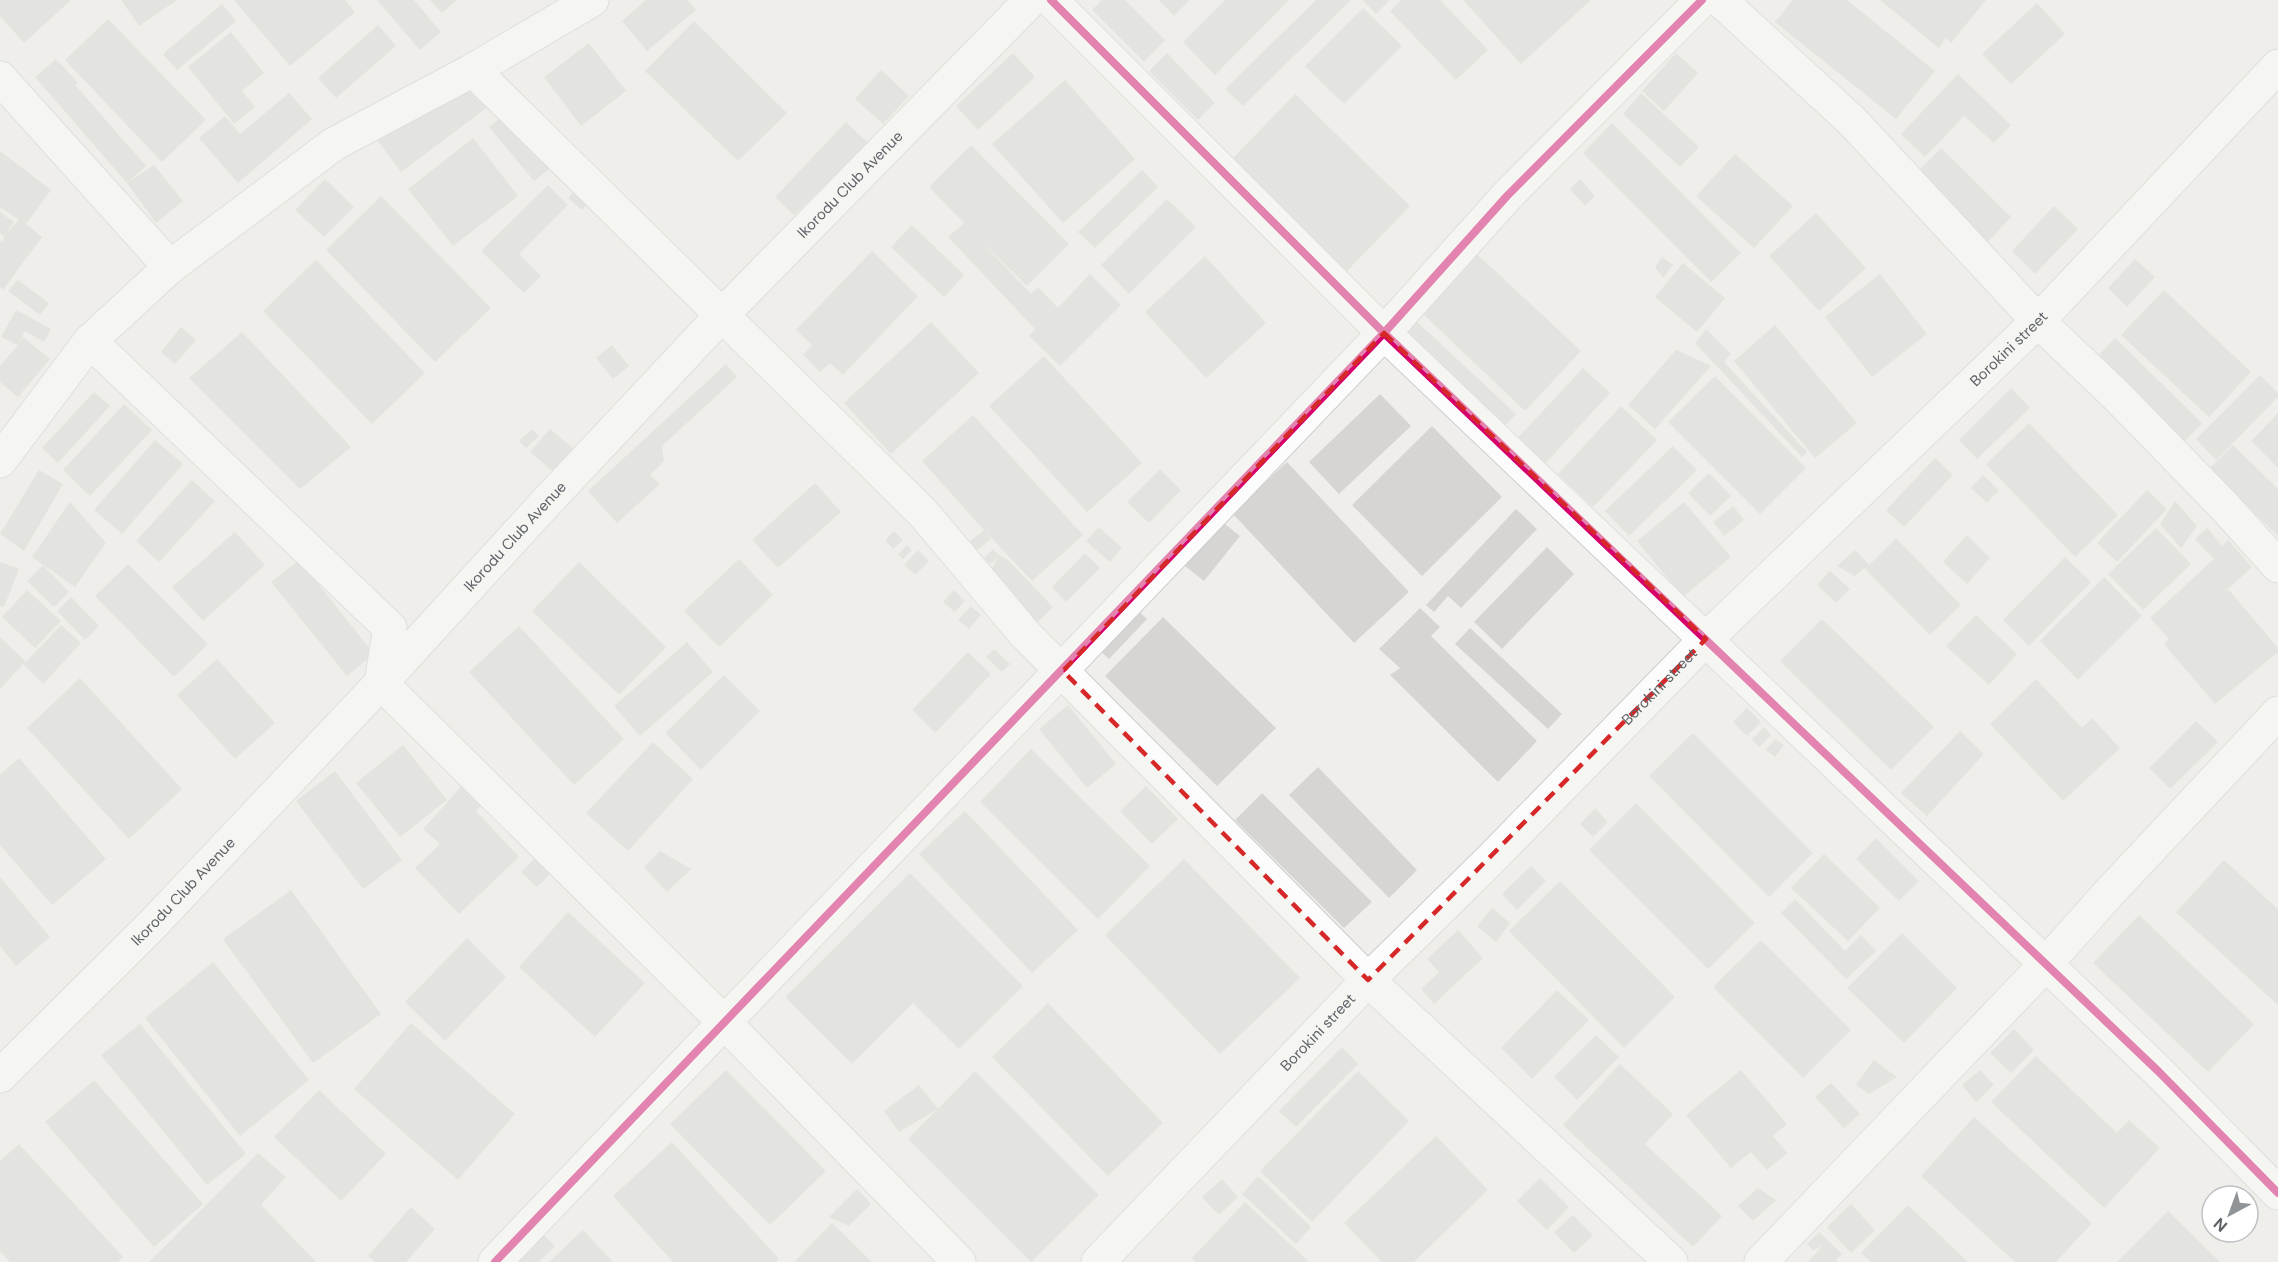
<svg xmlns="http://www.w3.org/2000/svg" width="2278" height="1262" viewBox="0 0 2278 1262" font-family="'DM Sans',sans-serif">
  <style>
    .building { fill: #d6d5d3 }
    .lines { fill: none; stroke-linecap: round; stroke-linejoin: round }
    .minor-casing { stroke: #cbcccc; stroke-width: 35 }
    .minor { stroke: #fdfcfc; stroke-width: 33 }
    .cycleway-casing { stroke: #fff; stroke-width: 11 }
    .cycleway { stroke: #d6006c; stroke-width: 8 }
    .marked { fill: none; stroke: #d62828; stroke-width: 4.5; stroke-dasharray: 12 8; stroke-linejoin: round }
    .labels { text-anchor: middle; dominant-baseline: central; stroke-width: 4.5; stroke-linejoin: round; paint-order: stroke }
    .street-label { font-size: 15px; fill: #5f6368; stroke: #fff }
  </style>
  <rect width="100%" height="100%" fill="#efeeea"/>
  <path class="building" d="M0,0H71L24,43L0,16Z
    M121,0H177L139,26Z
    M234,0H345L355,12L290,66Z
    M377,0H414L441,32L420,50Z
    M430,0H457L442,13Z
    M646,0H688L696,10L647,51L622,21Z
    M1102,0H1125L1165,40L1144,62L1092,10Z
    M1159,0H1190L1174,16Z
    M1225,0H1289L1215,75L1183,42Z
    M1316,0H1351L1243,106L1225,89Z
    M1363,0H1390L1376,14Z
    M1401,0H1440L1488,50L1456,80L1390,11Z
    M1463,0H1591L1521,64Z
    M1793,0H1847L1935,71L1896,119L1775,22Z
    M1880,0H1986L1951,43L1946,38L1939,48Z
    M2037,3L2065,34L2011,84L1982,54Z
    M222,4L236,21L177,70L163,54Z
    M1363,8L1402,46L1344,104L1305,66Z
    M108,19L206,120L162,162L65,60Z
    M694,21L787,113L738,161L645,71Z
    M378,25L396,46L336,98L318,78Z
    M231,32L264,73L242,91L255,107L234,124L188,67Z
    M589,43L626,91L581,126L544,77Z
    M1013,53L1035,77L978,130L956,106Z
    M1167,53L1215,103L1198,120L1149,71Z
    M1676,53L1698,73L1664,111L1642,91Z
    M56,59L78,83L75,85L146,166L127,183L35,77Z
    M473,70L496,101L401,172L378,141Z
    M881,70L909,96L883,124L855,99Z
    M1958,74L2011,125L1994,143L1964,116L1925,157L1901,134Z
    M1065,80L1135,159L1063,223L992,144Z
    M289,93L312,119L238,183L199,138L225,116L240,134Z
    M1641,93L1699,147L1680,167L1623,114Z
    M1295,94L1410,206L1346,272L1232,159Z
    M511,109L555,164L534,181L489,127Z
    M846,122L868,143L794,215L775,197Z
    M1612,123L1741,253L1711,282L1583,153Z
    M473,138L518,196L453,246L408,189Z
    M971,145L1069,244L1027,286L979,239L1031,294L1038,287L1058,308L1090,274L1121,305L1060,366L1029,336L1035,329L948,237L964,223L929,187Z
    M1941,148L2011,217L1985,245L1913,176Z
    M0,151L51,190L26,224L42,237L3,290L0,287V240L3,242L4,236L19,220L0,207Z
    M1735,154L1793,206L1754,248L1696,196Z
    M154,165L183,201L156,223L127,183Z
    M1142,170L1158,187L1095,248L1078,232Z
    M325,179L354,207L324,237L295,210Z
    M1580,179L1595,196L1585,206L1570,189Z
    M580,184L594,196L582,210L568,198Z
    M548,185L568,205L519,254L541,276L524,293L481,251Z
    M381,196L491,308L435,362L326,250Z
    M1167,199L1196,227L1129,294L1101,265Z
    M2054,206L2078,229L2035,274L2012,251Z
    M0,212L14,222L4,236L0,233Z
    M1816,213L1866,268L1819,311L1769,256Z
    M912,225L964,275L944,297L891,247Z
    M872,251L918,296L843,375L830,363L820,372L803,355L812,345L796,330Z
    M1477,254L1581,351L1525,411L1421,312Z
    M1205,256L1266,323L1206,378L1145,312Z
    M1662,257L1673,265L1663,278L1655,267Z
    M2135,259L2155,277L2127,307L2108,288Z
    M316,260L425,373L372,424L263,311Z
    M1683,263L1725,298L1697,332L1655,297Z
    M1880,274L1927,334L1872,377L1825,317Z
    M18,280L49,303L40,315L8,291Z
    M2164,290L2251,372L2209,417L2121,335Z
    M16,310L51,329L44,342L25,331L19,343L23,337L50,359L18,397L0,382V366L18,345L1,337Z
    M1414,319L1516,414L1501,430L1400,335Z
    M931,322L979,373L891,454L844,403Z
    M1775,325L1857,423L1815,458L1734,361Z
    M181,327L196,340L175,364L161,352Z
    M1706,329L1731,354L1724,362L1807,452L1802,457L1695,343Z
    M242,332L351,447L300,489L189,378Z
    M2115,338L2202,423L2185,441L2098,356Z
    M612,345L629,366L613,379L596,358Z
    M1676,350L1711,366L1655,429L1628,405Z
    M1044,356L1142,463L1087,512L989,406Z
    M726,364L737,377L662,446L664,461L650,475L660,484L617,523L588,491Z
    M1583,368L1610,393L1541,468L1513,443Z
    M2260,375L2278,393V397L2216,460L2196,439Z
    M1715,376L1806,468L1760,514L1668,422Z
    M2011,388L2030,408L1977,459L1959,440Z
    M94,392L110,406L58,463L42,448Z
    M1380,394L1411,426L1339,494L1309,462Z
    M124,404L152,430L90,496L63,470Z
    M1621,406L1657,440L1593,507L1558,474Z
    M2278,413V468L2251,441Z
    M973,415L1083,535L1032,581L984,530L991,539L977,550L970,541L984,530L922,461Z
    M2029,423L2118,515L2075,557L1986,464Z
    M1432,426L1502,497L1422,576L1352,505Z
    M532,429L539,436L526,448L519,441Z
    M550,429L576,451L556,474L530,452Z
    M155,440L183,464L122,534L94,510Z
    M2233,445L2278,489V536L2209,469Z
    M1673,446L1697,470L1629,536L1605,511Z
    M1935,458L1953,475L1904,527L1886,510Z
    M1287,462L1409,592L1354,643L1232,513Z
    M1160,469L1181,490L1149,523L1127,502Z
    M39,470L63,484L24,551L0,534Z
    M1709,473L1731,496L1710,516L1688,493Z
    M1983,475L1999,490L1987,503L1971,488Z
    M192,480L215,501L159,562L136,541Z
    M815,483L841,512L778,568L752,540Z
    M2147,490L2167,509L2117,562L2097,543Z
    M2175,501L2197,526L2181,548L2160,524Z
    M70,502L106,543L75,587L32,557Z
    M1684,502L1731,557L1683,597L1637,541Z
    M1733,506L1744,520L1724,536L1713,522Z
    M1516,509L1537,529L1461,608L1448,596L1434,612L1426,605Z
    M1221,521L1240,536L1204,581L1185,566Z
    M1099,527L1122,548L1110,562L1086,541Z
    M2156,528L2191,564L2143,610L2108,574Z
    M2207,528L2222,546L2228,540L2252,567L2224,593L2229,590L2278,648V652L2215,704L2164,644L2169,639L2150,618L2214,559L2195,539Z
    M894,531L903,540L893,549L885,541Z
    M235,532L265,565L203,621L172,587Z
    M1967,535L1990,558L1967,584L1943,562Z
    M1896,538L1961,605L1930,635L1864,568L1855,576L1837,566L1855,550L1869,565Z
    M907,545L912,550L903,559L898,555Z
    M1547,547L1574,574L1502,649L1474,622Z
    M993,549L999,555L991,564L984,558Z
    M918,550L929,561L915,575L904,565Z
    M1085,553L1100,568L1066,602L1052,587Z
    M999,555L1008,560L1053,607L1025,634L988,577Z
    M2065,557L2091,582L2029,646L2003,620Z
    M739,559L773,595L719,647L684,611Z
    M299,560L374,654L347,676L271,582Z
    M0,562L19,569L4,607L0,606Z
    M579,562L666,647L619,695L532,611Z
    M128,564L208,644L174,677L95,596Z
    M43,565L69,592L54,607L27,581Z
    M1830,571L1850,589L1836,603L1817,585Z
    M2104,577L2142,616L2078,680L2040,641Z
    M27,590L61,621L35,648L2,617Z
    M954,590L965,601L955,612L943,602Z
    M71,597L99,626L85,640L57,611Z
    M1132,605L1147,619L1109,659L1094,645Z
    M971,606L981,615L969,629L958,620Z
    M1420,608L1440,627L1431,636L1537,741L1498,782L1390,675L1400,668L1379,649Z
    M1976,615L2017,654L1989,685L1946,646Z
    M1163,617L1276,728L1217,786L1105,676Z
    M1822,619L1934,727L1891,770L1780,661Z
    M61,625L81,643L43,684L23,664L0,689V637L26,662Z
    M519,626L624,739L574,785L469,672Z
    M1470,628L1562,714L1548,729L1455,644Z
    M687,642L713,672L640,736L614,706Z
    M994,649L1010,664L1002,672L986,657Z
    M968,652L991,674L935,733L912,710Z
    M217,659L275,723L235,759L177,695Z
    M724,675L760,711L701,770L665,733Z
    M80,678L182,789L129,839L27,728Z
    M2036,679L2082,728L2092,718L2120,748L2063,801L1990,724Z
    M1068,705L1116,764L1087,788L1039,729Z
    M1747,708L1761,722L1747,736L1733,722Z
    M2196,721L2218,742L2170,789L2149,768Z
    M1764,727L1771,735L1759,747L1752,739Z
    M1960,731L1984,754L1927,816L1901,793Z
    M1693,733L1813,853L1769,897L1649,776Z
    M1775,739L1784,745L1775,757L1766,750Z
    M653,742L693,779L628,851L586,813Z
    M403,745L447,800L400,837L356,783Z
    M1031,749L1150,866L1098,919L980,802Z
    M19,758L106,859L52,905L0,845V775Z
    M1318,767L1417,870L1389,898L1289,795Z
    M335,771L402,860L363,889L296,801Z
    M468,779L489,797L476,811L519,857L459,914L415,868L440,844L423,829Z
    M1146,786L1178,819L1152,844L1120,811Z
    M1262,793L1372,902L1344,928L1235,820Z
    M1636,803L1755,923L1708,969L1589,850Z
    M1595,808L1608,822L1593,837L1580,824Z
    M965,811L1078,930L1032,973L919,854Z
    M1876,838L1919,881L1899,901L1856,859Z
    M543,850L558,866L537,887L521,872Z
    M660,851L691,869L667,892L644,867Z
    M1824,854L1880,908L1848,941L1791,888Z
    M1184,859L1300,978L1220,1054L1105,935Z
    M2224,860L2278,909V1005L2176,912Z
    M1531,866L1546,881L1517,910L1502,894Z
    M910,873L1023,986L959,1049L913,1003L852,1064L785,997Z
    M0,877L50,937L16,966L0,946Z
    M1560,881L1675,997L1624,1048L1509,931Z
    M291,890L381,1014L313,1063L223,939Z
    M1795,899L1845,951L1861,935L1876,951L1846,979L1781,913Z
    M1492,908L1510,923L1496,942L1477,926Z
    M568,912L645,983L595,1037L519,967Z
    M2139,915L2254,1024L2208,1072L2093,963Z
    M1458,930L1483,958L1434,1004L1421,989L1439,972L1427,959Z
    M1902,933L1957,988L1904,1043L1847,988Z
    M467,938L506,977L445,1041L405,1002Z
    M1761,940L1851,1030L1803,1078L1713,987Z
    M213,962L309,1080L240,1136L145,1018Z
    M1557,990L1589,1020L1532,1079L1501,1048Z
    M1048,1003L1163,1123L1108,1176L992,1057Z
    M411,1023L515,1114L458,1180L354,1089Z
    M140,1024L246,1154L207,1185L101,1055Z
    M2014,1029L2034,1050L2011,1073L1990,1053Z
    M1596,1035L1619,1057L1577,1100L1554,1077Z
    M1342,1047L1358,1064L1296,1127L1279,1111Z
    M2036,1056L2117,1133L2129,1120L2160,1148L2104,1208L1991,1102Z
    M1874,1060L1897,1077L1869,1094L1856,1085Z
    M1620,1064L1673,1114L1645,1144L1722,1216L1693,1247L1563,1125Z
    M726,1070L826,1171L770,1225L670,1124Z
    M1741,1070L1787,1124L1773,1136L1787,1153L1767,1170L1751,1152L1731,1168L1686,1115Z
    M1980,1070L1994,1085L1976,1102L1962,1085Z
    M975,1071L1099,1195L1031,1262L908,1139Z
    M1358,1071L1409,1121L1312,1222L1260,1171Z
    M94,1080L203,1204L154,1247L45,1122Z
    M1831,1083L1860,1114L1844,1128L1815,1097Z
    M919,1085L938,1109L899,1132L884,1111Z
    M319,1090L386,1154L341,1201L274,1137Z
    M1974,1117L2092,1223L2056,1262H2015L1921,1176Z
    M1436,1136L1488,1190L1414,1262H1382L1344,1223Z
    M672,1142L779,1259L776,1262H673L613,1196Z
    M19,1144L123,1257L118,1262H10L0,1251V1161Z
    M258,1153L286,1177L261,1205L316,1262H149Z
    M1258,1176L1311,1227L1296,1244L1242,1194Z
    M1540,1178L1569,1207L1547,1230L1517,1201Z
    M1222,1179L1238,1197L1219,1215L1202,1197Z
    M1758,1188L1776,1200L1753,1221L1738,1206Z
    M857,1189L871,1204L849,1226L829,1217Z
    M1245,1202L1309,1262H1196L1192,1258Z
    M1851,1204L1875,1230L1851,1253L1827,1227Z
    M1908,1205L1968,1262H1871L1861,1253Z
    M411,1207L435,1229L406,1262H375L368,1256Z
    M2168,1211L2220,1262H2117Z
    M1573,1215L1593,1235L1574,1253L1554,1232Z
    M832,1223L872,1262H794Z
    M538,1229L555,1246L539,1262H506Z
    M583,1230L613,1262H549Z
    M1819,1232L1842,1254L1836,1260L1838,1262H1808L1822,1246L1813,1250L1807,1244Z"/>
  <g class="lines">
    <defs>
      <g id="minor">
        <path d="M1051,0L1384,333L2158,1071L2278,1193"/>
        <path d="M1720,0L1852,121L2038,321L2117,396L2225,507L2278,566"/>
        <path d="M473,70L924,514L1025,634L1368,980L1671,1262"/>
        <path d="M0,78L170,267"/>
        <path d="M90,341L390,628L381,683L725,1023L959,1262"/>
        <path d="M0,461L90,341L170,267L334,144L473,70L592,0"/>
        <path id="s1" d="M0,1076L152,925L381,683L541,508L722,315L1031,0"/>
        <path d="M495,1262L1384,333L1507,196L1702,0"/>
        <path id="s2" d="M1098,1262L1368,980L1491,859L1706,639L2038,321L2278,66"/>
        <path d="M1761,1262L2045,965L2108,894L2278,713"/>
      </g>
    </defs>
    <use href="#minor" class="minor-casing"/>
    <use href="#minor" class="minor"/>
    <defs>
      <path id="cycleway" d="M1051,0L1384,333L2158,1071L2278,1193
        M495,1262L1384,333L1507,196L1702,0"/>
    </defs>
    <use href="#cycleway" class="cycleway-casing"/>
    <use href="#cycleway" class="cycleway"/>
  </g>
  <path d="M0 0H2278V1262H0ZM1384,333L1706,639L1368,980L1063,671Z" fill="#efeeea" fill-opacity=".55" fill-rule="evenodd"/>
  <path class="marked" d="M1384,333L1706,639L1368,980L1063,671Z"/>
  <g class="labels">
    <g class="street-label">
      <text stroke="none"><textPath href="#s1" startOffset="1232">Ikorodu Club Avenue</textPath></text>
      <text stroke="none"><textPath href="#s2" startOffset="1290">Borokini street</textPath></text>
      <text stroke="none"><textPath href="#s1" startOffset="746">Ikorodu Club Avenue</textPath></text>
      <text stroke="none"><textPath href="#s2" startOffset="804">Borokini street</textPath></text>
      <text stroke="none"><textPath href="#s1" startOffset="260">Ikorodu Club Avenue</textPath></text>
      <text stroke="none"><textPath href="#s2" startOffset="318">Borokini street</textPath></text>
    </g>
  </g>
  <g transform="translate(2230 1214) rotate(221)"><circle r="28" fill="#ffffff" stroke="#bfc1c3" stroke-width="1.5"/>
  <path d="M0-4.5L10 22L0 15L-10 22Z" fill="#919496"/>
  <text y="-9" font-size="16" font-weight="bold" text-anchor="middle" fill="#5f6368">N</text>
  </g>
</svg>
